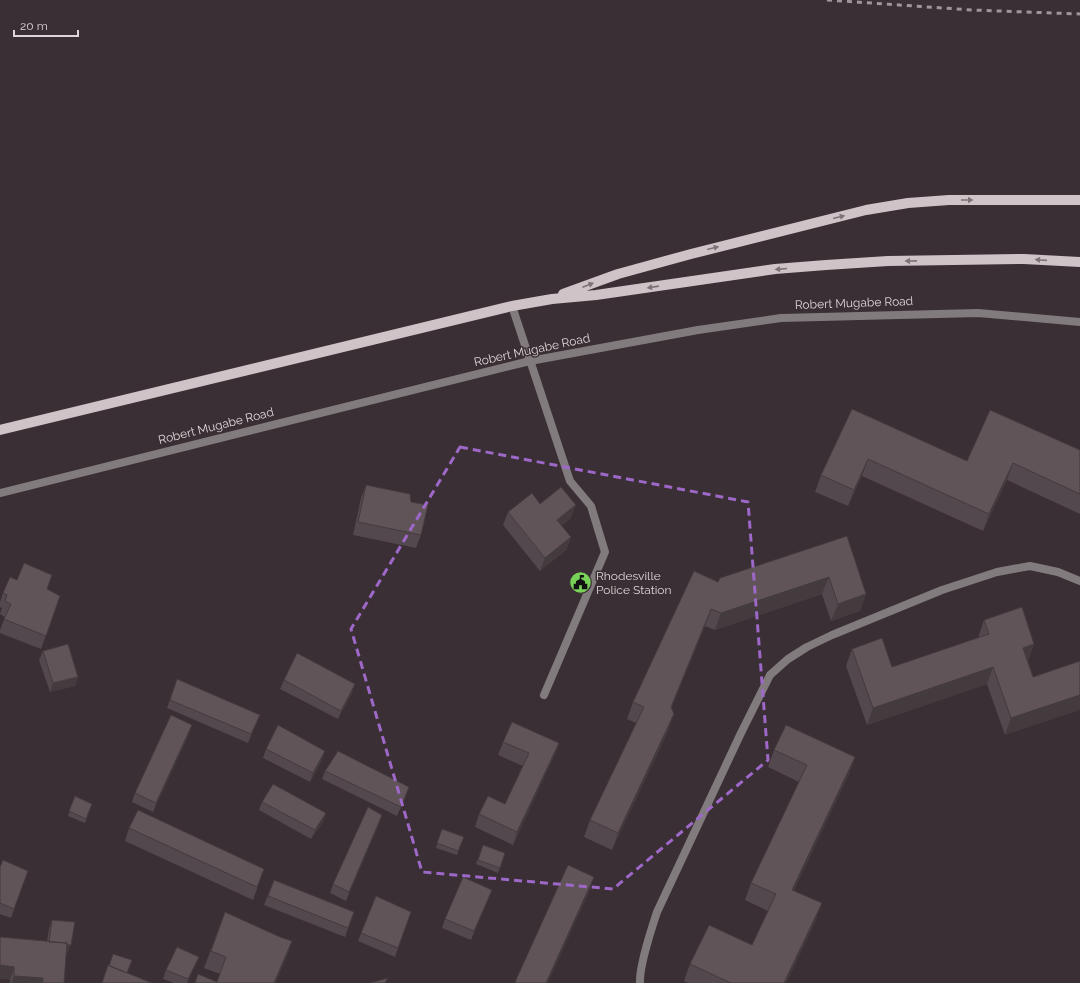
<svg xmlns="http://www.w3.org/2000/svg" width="1080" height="983" viewBox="0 0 1080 983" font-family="Raleway,sans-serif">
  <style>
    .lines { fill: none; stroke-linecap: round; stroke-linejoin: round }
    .service { stroke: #817b7e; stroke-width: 8 }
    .minor { stroke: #817b7e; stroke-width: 8 }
    .primary { stroke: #cfc3c8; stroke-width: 10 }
    .rail { stroke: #9f969a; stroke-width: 3; stroke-dasharray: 5 5; stroke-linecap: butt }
    .wall { fill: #53484d }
    .shaded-wall { fill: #433b3e }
    .building { fill: #605459; stroke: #433b3e }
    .oneway { fill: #7d7277 }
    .marked { fill: none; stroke: #9d68c8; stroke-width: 3; stroke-dasharray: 8 5; stroke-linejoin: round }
    .labels { text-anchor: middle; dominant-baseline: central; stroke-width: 3; stroke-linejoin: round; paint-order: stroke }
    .street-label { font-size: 12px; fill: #ddd6d9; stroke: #3a2f34 }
    .poi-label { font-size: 12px; fill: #ddd6d9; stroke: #3a2f34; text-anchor: start }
  </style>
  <rect width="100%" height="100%" fill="#3a2f34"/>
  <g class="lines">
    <path class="service" d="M512,306L570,481L591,506L605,552L544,695
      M640,983C639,966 651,930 657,912L741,733L770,675L788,659L807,647L832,635L942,590L997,572L1030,566L1058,572L1080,581"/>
    <path class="minor" d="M0,493L530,361L698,330L781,318L978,313L1080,322"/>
    <path class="primary" d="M563,294L618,274L691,254L866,210L908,203L949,200H1080
      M0,430L512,306L552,299L596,295L775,269L826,265L888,261L1024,259L1080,262"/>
    <path class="rail" d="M827,0L972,10L1080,14"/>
  </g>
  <path class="wall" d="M852,409L967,461L1080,450V514L1007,480L983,531L862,476L848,506L815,492L821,475Z
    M366,485L411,502L421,535L416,548L353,535L361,498Z
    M540,504L571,518L561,526L571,537L566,550L540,571L503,525L508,512Z
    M847,536L866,594L860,611L831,621L822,594L715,630L705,626L671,708L668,731L612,850L584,837L590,820L636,723L627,719L633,702L718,582Z
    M47,589L60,596L41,649L0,633V630L5,617L0,614L2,608L0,607V602L3,593Z
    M984,620L1034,644L1028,661L1033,677L1005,735L987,684L867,725L846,666L852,649L892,667L978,638Z
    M43,651L78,677L75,686L50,692L39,660Z
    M177,679L260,715L248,743L167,708Z
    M284,680L352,693L338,719L280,689Z
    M189,734L153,812L132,802L135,793Z
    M503,742L559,743L554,756L513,845L475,827L479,814L505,804L523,766L498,755Z
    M266,749L322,760L310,782L263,758Z
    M774,750L855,757L849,774L794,890L816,920L786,983H688L684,981L690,964L752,945L768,911L745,900L751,883L799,782L768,767Z
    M325,771L406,796L397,816L322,779Z
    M75,796L92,804L85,823L68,816Z
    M262,802L326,813L323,822L311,839L259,810Z
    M379,824L346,901L330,893L333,884Z
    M129,828L264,869L253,900L125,841Z
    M442,829L464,837L457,855L436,848Z
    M483,845L505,853L498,873L476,864Z
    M0,867L28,871L11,918L0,914Z
    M274,880L354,912L345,937L264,905Z
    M492,890L471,940L442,928L445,919Z
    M376,896L411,912L395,957L358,941Z
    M225,912L280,937L292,941L286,958L275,983H195L217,982L220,974L204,968Z
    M52,920L67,954H66L64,983H10V980L0,937L47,941L49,929Z
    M199,957L195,966L187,983H174L163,979L166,970Z"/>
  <path class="shaded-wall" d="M868,459L862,476L848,506L854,490Z
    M1013,463L1007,480L983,531L989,514Z
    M576,505L571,518L552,533L557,520Z
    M571,537L566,550L540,571L545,558Z
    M829,577L822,594L715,630L721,613Z
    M866,594L860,611L831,621L838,604Z
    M711,609L705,626L665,724L671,707Z
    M1034,644L1028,661L1017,665L1023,648Z
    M993,667L987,684L867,725L873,708Z
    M78,677L75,686L50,692L53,683Z
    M355,684L352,693L338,719L341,711Z
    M1080,695V710L1005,735L1011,718Z
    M674,714L668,731L612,850L618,833Z
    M260,715L256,724L248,743L251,734Z
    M192,725L189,734L153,812L156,803Z
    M559,743L554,756L513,845L517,832Z
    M325,751L322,760L310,782L313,773Z
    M855,757L849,774L786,907L792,890Z
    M409,787L406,796L397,816L401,807Z
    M326,813L323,822L311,839L315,830Z
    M382,815L379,824L346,901L349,892Z
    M594,877L590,890L548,983H546Z
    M492,890L489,898L471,940L474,931Z
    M822,903L816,920L786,983H784Z
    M292,941L286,958L275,983H274Z
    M49,943L71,945L67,954L46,952Z
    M199,957L195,966L187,983L188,979Z
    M0,965L14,967L10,980L0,979Z
    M14,976L43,978L42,983H12Z"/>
  <path class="building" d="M852,409L967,461L990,410L1080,450V494L1013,463L989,514L868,459L854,490L821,475Z
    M366,485L410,494L411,502L428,505L421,535L358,522Z
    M561,487L576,505L557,520L571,537L545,558L508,512L532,493L540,504Z
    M847,536L866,594L838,604L829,577L721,613L711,609L671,707L674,714L618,833L590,820L644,707L633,702L694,571L718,582L720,578Z
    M24,563L52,575L47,589L60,596L46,636L4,619L11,604L5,601L7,595L3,593L10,577L17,580Z
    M1022,607L1034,644L1023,648L1033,677L1080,661V695L1011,718L993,667L873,708L852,649L882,638L892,667L989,634L984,620Z
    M68,644L78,677L53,683L43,651Z
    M297,653L355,684L341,711L284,680Z
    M177,679L260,715L251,734L170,700Z
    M171,715L192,725L156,803L135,793Z
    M512,722L559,743L517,832L479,814L488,796L505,804L529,753L503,742Z
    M278,725L325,751L313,773L266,749Z
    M786,725L855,757L792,890L822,903L784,983H731L690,964L709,925L752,945L776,894L751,883L807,765L774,750Z
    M338,751L409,787L401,807L325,771Z
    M273,784L326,813L315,830L262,802Z
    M75,796L92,804L86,819L69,811Z
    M368,807L382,815L349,892L333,884Z
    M138,810L264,869L257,887L129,828Z
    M442,829L464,837L458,851L437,843Z
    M483,845L505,853L500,868L478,860Z
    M3,860L28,871L14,909L0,903V867Z
    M568,865L594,877L546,983H517L515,982Z
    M463,877L492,890L474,931L445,919Z
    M274,880L354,912L348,928L268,896Z
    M376,896L411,912L398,948L361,933Z
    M225,912L280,937L292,941L274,983H195L198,974L217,982L226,957L211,951Z
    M52,920L75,922L71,945H67V943L49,942Z
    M0,937L67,943L64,983H43V978L14,976V967L0,965Z
    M177,947L199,957L188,979L166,970Z
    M113,954L132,960L127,973L109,966Z
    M108,965L152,983H102Z
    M388,978L385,983H370Z"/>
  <defs><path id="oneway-solid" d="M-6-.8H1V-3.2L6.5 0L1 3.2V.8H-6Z"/></defs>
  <g class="oneway">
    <use href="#oneway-solid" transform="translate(967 200)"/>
    <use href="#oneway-solid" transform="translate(839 217) rotate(-14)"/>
    <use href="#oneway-solid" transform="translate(713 248) rotate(-14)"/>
    <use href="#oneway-solid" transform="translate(1041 260) rotate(-176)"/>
    <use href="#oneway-solid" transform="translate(911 261) rotate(179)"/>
    <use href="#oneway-solid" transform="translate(781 269) rotate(175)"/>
    <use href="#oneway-solid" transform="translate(588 285) rotate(-21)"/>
    <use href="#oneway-solid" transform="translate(653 287) rotate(172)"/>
  </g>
  <path class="marked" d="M460,447L748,502L768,760L613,889L422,872L351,629Z"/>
  <defs>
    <symbol id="civic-disc" viewBox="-11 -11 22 22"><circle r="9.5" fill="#78d258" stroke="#3a2f34"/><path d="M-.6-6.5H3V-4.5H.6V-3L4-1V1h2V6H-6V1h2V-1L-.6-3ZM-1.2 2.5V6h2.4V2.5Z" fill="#111"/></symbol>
  </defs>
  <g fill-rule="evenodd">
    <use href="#civic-disc" x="568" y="570" width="25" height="25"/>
  </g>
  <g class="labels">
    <g class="street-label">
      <text transform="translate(854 303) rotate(-2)">Robert Mugabe Road</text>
      <text transform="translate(532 350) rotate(-12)">Robert Mugabe Road</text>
      <text transform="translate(216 426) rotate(-14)">Robert Mugabe Road</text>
    </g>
    <g class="poi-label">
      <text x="596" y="576">Rhodesville<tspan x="596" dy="14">Police Station</tspan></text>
    </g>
  </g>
  <path d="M14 30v6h64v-6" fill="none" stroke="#ddd6d9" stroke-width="2"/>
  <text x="20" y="30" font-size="12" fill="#ddd6d9" stroke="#3a2f34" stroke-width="3" paint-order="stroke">20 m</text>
</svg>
